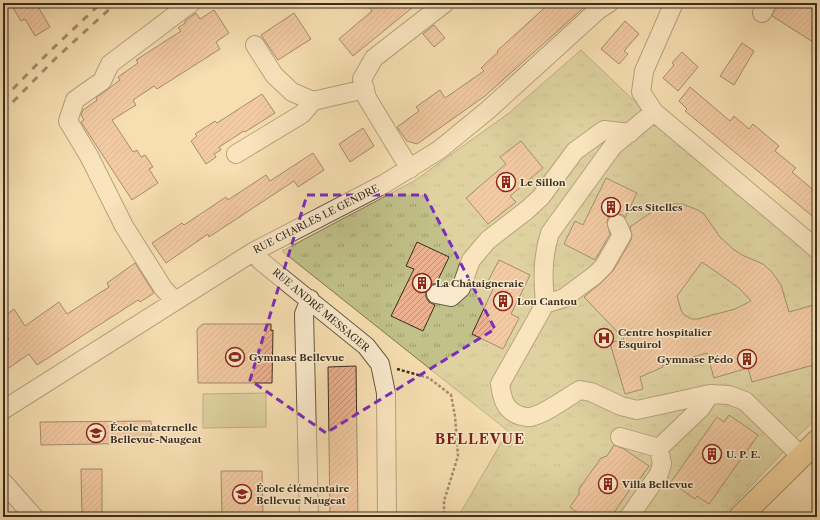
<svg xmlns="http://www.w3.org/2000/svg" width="820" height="520" viewBox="0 0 820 520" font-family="'Libre Caslon Text',serif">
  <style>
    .grass { fill: url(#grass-tufts); stroke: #7e7854 }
    .pitch { fill: #c1c189; stroke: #7e7854 }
    .building { fill: url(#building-hatch); stroke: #3b2e1e; fill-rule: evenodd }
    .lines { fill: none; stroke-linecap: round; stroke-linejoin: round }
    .minor-casing { stroke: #6a5a43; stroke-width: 20 }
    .major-casing { stroke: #3b2e1e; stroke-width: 24 }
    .path { stroke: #3b2e1e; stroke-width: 2.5; stroke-dasharray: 3 2; stroke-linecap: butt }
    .minor { stroke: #faeacd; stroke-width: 18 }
    .major { stroke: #ecc079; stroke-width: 22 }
    .rail { stroke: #3b2e1e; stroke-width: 3; stroke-dasharray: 7 7; stroke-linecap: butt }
    .marked { fill: none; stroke: #7b2cbf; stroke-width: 3; stroke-dasharray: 8 5; stroke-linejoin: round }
    .labels { text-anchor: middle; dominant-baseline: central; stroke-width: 3; stroke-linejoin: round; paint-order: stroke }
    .poi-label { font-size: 10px; font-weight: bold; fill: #3b2e1e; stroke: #faeacd; text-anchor: start }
    .street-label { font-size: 10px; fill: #3b2e1e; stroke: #faeacd }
    .district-label { font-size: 14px; font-weight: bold; letter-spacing: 1px; fill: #7a1f14; stroke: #faeacd }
  </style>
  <defs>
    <pattern id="grass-tufts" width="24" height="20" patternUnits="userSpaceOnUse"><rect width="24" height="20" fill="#c1c189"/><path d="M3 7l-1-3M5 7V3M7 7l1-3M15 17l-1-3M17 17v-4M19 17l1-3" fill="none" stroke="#9e9d6f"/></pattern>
    <pattern id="building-hatch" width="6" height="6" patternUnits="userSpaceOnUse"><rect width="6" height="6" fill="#ebb191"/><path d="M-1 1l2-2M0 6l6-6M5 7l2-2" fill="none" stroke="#c09076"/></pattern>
  </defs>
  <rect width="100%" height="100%" fill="#f7dfb2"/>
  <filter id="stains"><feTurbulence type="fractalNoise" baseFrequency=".005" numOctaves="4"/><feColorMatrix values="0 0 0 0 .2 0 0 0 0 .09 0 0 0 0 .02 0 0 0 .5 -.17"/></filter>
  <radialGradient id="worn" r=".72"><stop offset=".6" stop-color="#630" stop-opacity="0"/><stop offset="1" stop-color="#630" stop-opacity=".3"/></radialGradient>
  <path class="grass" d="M581,50L668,133L817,259V418L799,435L722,517H458L508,431L282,251L414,181L509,113Z"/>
  <path class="pitch" d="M266,393V427L203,428V394Z"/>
  <path class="building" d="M10,3H36L50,27L35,36L25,19L21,21Z
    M366,3H418L353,56L339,39L372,11Z
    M550,3H589L485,96L417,144L407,141L397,127L419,111L416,107L440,90L445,98L484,71L481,68L498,52L497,51Z
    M777,3H817V35L813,42L772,16Z
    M214,10L229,33L216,42L220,49L157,89L154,86L133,100L136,105L112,120L133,152L137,150L141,157L145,155L153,167L149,169L158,183L132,200L81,122L84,120L81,115L83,110L97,100L96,98L120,80L118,77L138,63L136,60L181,31L178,28L185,23V21L196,13L200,19Z
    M294,13L311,39L278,60L261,35Z
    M625,21L639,34L624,51L628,54L619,64L601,49Z
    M434,25L445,38L434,47L423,34Z
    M742,43L754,51L734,85L720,76Z
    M682,52L698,67L678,91L663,78L674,65L672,63Z
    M690,87L730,121L734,116L749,129L753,124L779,146L775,151L796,168L792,172L817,193V220L685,111L687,109L679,101Z
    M262,94L275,113L245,132L244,131L219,147L221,150L214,154L216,157L206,164L191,141L197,136L195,134L215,121L217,123Z
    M363,128L374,146L350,162L339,144Z
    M521,141L543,168L510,196L516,202L488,224L466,198L506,164L500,157Z
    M313,153L324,170L298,187L294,181L209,237L208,234L166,263L152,243L182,223L184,225L226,197L228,200L266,175L270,181Z
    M606,178L637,193L625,218L623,215L618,214L612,215L608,218L607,223L610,234L595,260L564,244L575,221L583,225Z
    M670,204H682L698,210L704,214L720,237L733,249L742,255L763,264L772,272L781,285L789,312L817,304V364L752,382L748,368L714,378L707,353L662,366L663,367L640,377L643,389L625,394L610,343L624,339L584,297L601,283L613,271L631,240L632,235L630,227L656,209ZM702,262L739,288L751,301L735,309L698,319H692L684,315L681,310L677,296Z
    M417,242L449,257L436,284H432L428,287L426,292V297L429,302L435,305L423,331L391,316L414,269L406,266Z
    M499,260L530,275L511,314L519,318L503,349L472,334L494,287L487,283Z
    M135,263L154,293L140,302L138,300L37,365L29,354L3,372V344L9,340L3,330V317L14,309L25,326L59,302L67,314L109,287L107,283Z
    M203,324H271V331L273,330L272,383H198L197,331L198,328Z
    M356,366L358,517H330L328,367Z
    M729,415L758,435L709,504L697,496L695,499L671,482L717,417L724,422Z
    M151,421V443L41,445L40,422Z
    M614,445L624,449L649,466L639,480L637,479L611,517H583L570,507L579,494V489L601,458L607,456Z
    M81,469H102V517H82Z
    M221,471H262L263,517H222Z"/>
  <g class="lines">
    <defs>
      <path id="minor" d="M672,3L673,5L644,71L641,92L654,112L817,249
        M762,13L767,3
        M255,45L274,75L292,92L313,101L365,89
        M236,154L302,114L313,101
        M410,169L367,98L362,79L374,58L445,3
        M617,224L622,235L604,266L595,275L564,298L545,304C543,280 542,257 550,233L613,146L654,112
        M253,252L262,262L366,346L380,364L386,393L387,517
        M436,294L451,297L461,288L471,260L488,240L527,210L541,197L575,151L604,130L630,133
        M174,300L163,288L124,226L89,156L68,121L75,100L102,81L110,64L191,3
        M545,304L500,384C502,399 505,411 521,416C524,416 527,418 530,417C544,415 567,397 580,390L591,392L621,406L637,410L710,394L729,395L745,401L801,456
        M3,410L253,252L384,184L439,150L488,110L598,10L609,3
        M620,437L659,448L662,464L659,474L629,517
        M659,448L701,408L710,394
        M3,482L34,517
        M309,517L304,314L310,299"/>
      <path id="major" d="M740,517L817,441"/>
    </defs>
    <use href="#minor" class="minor-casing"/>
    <use href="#major" class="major-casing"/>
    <path class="path" d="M397,369L429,378L451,395L455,416L458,456L444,501V517"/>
    <use href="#minor" class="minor"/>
    <use href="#major" class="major"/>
    <path class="rail" d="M3,99L49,52L101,3
      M3,112L55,59L116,3"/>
  </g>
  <path d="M0 0H820V520H0ZM307,195H425L495,329L326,433L250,380Z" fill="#f7dfb2" fill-opacity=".55" fill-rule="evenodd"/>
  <path class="marked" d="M307,195H425L495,329L326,433L250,380Z"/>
  <defs>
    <symbol id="building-ring" viewBox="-11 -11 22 22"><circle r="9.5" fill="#faeacd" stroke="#8f2418" stroke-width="1.5"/><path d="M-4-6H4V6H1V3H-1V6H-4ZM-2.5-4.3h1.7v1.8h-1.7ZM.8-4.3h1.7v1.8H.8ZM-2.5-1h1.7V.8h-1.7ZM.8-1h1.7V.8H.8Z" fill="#8f2418"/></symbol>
    <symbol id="hospital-ring" viewBox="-11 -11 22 22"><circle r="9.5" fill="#faeacd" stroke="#8f2418" stroke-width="1.5"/><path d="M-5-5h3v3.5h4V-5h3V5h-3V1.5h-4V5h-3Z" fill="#8f2418"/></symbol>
    <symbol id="stadium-ring" viewBox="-11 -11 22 22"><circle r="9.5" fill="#faeacd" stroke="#8f2418" stroke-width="1.5"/><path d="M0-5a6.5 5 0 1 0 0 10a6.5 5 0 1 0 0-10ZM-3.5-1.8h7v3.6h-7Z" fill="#8f2418"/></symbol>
    <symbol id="school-ring" viewBox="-11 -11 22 22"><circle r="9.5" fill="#faeacd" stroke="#8f2418" stroke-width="1.5"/><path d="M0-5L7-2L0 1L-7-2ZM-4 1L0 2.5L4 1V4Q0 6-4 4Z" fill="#8f2418"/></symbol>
  </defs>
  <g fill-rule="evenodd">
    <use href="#building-ring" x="495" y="171" width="22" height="22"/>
    <use href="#building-ring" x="600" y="196" width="22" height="22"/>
    <use href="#building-ring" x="411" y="272" width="22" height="22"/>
    <use href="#building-ring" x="492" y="290" width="22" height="22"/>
    <use href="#hospital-ring" x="593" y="327" width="22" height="22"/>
    <use href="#stadium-ring" x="224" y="346" width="22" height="22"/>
    <use href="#building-ring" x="736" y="348" width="22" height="22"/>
    <use href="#school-ring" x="85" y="422" width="22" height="22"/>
    <use href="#building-ring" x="701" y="443" width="22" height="22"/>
    <use href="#building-ring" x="597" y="473" width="22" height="22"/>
    <use href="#school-ring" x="231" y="483" width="22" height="22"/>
  </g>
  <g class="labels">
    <g class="poi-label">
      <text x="520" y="182">Le Sillon</text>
      <text x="625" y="207">Les Sitelles</text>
      <text x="436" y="283">La Châtaigneraie</text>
      <text x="517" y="301">Lou Cantou</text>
      <text x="618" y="332">Centre hospitalier<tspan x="618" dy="12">Esquirol</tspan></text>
      <text x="249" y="357">Gymnase Bellevue</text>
      <text x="733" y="359" text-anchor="end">Gymnase Pédo</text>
      <text x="110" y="427">École maternelle<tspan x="110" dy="12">Bellevue-Naugeat</tspan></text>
      <text x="726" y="454">U. P. E.</text>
      <text x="622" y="484">Villa Bellevue</text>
      <text x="256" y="488">École élémentaire<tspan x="256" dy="12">Bellevue Naugeat</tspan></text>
    </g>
    <g class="street-label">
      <text transform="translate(316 219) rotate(-27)">RUE CHARLES LE GENDRE</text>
      <text transform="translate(321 310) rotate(40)">RUE ANDRÉ MESSAGER</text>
    </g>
    <g class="district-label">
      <text x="480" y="439">BELLEVUE</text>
    </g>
  </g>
  <rect width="820" height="520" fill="none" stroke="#f7dfb2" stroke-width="16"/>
  <rect x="4" y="4" width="812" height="512" fill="none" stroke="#3b2e1e" stroke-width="2"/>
  <rect x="8" y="8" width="804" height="504" fill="none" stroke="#3b2e1e"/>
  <rect width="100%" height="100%" filter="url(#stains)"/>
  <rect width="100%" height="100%" fill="url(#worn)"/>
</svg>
